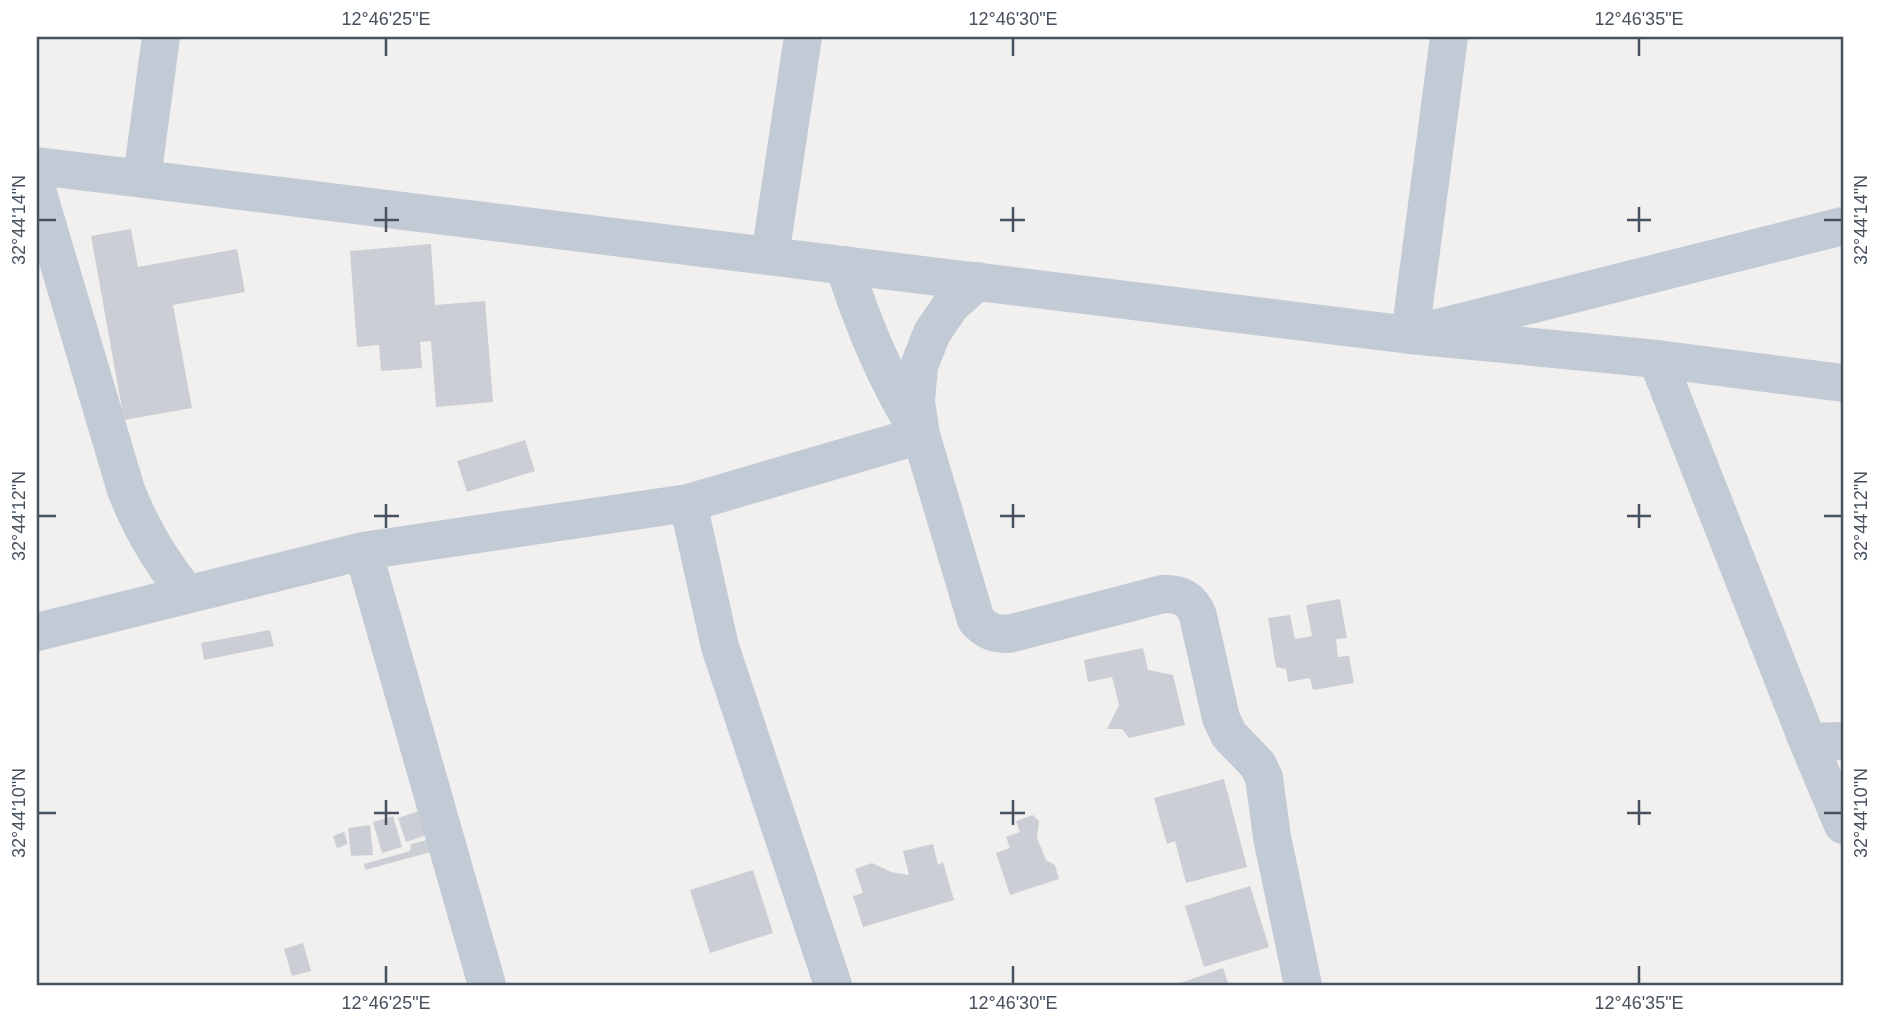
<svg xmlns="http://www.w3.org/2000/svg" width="1880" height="1022" viewBox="0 0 1880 1022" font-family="Helvetica,sans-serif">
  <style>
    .building { fill: #cbced4 }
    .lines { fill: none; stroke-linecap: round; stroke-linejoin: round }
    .minor { stroke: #c2cad5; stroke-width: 38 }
    .tertiary { stroke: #c2cad5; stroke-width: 38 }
    .ticks { fill: none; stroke: #46515d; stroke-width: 2.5 }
    .neatline { fill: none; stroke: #46515d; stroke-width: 2.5 }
    .ticks-label { font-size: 18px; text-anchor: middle; fill: #46515d }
  </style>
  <rect width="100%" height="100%" fill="#f2efef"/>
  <path class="building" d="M131,229L138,267L237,249L245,292L173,305L192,408L124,420L91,236Z
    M431,244L435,305L485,301L493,402L436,407L431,341L420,342L422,368L381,371L379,345L357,347L350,251Z
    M525,440L535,471L467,492L457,461Z
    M1340,599L1347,638L1336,639L1338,657L1349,656L1354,683L1313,690L1310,678L1288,682L1286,669L1276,667L1268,618L1290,615L1295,639L1312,636L1306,605Z
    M270,630L274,646L204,660L201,643Z
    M1143,648L1148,670L1173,675L1185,725L1129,738L1122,729H1107L1119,705L1112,677L1088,682L1084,660Z
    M1224,779L1247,867L1186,883L1175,841L1167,844L1154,798Z
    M422,810L430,834L406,842L398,818Z
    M1033,815L1039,821L1037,838L1046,860L1055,865L1059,879L1010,895L996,853L1010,848L1006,837L1020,832L1016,821Z
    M393,816L402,847L382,853L373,822Z
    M370,825L373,855L351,856L348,828Z
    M344,832L348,844L337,848L333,836Z
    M435,838L438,850L365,870L364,864L410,851L411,844Z
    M933,844L938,865L943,862L954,900L863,927L853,896L863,893L855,869L872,863L891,872L909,875L903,851Z
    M753,870L773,933L710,953L690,890Z
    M1250,886L1269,947L1204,967L1185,906Z
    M303,943L311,971L292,976L284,949Z
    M1223,968L1229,985H1175Z"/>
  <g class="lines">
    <path class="minor" d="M1449,37L1410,335L1843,226
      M142,178L161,37
      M37,190L126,490C141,528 160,561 187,594
      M770,256L803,37
      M844,265C862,322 884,376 916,428
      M978,281L951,305L932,333L919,366L916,401L921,435L976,620C986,631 994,634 1009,634L1163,594C1180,593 1192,599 1198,616L1221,718L1229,735L1258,765L1264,778L1272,837L1303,985
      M1657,359L1808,742L1843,825
      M688,503L720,647L833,985
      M363,551L487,985
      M37,632L363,551L688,503L921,435
      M1808,742L1843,741"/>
    <path class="tertiary" d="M37,166L1410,335L1657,359L1843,383"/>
  </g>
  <path class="ticks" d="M386,38V56M1013,38V56M1639,38V56M386,207V232M1013,207V232M1639,207V232M38,220H56M374,220H399M1000,220H1025M1627,220H1651M1824,220H1842M386,504V528M1013,504V528M1639,504V528M38,516H56M374,516H399M1000,516H1025M1627,516H1651M1824,516H1842M386,800V825M1013,800V825M1639,800V825M38,813H56M374,813H399M1000,813H1025M1627,813H1651M1824,813H1842M386,966V984M1013,966V984M1639,966V984"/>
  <rect width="1880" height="1022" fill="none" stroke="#ffffff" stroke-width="77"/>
  <rect x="38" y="38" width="1804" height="946" class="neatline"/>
  <g class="ticks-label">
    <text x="386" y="25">12°46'25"E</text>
    <text x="1013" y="25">12°46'30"E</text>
    <text x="1639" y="25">12°46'35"E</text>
    <text transform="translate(19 220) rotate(-90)" y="6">32°44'14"N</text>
    <text transform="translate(1861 220) rotate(-90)" y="6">32°44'14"N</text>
    <text transform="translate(19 516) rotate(-90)" y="6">32°44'12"N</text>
    <text transform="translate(1861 516) rotate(-90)" y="6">32°44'12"N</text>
    <text transform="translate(19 813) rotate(-90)" y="6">32°44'10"N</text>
    <text transform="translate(1861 813) rotate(-90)" y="6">32°44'10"N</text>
    <text x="386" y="1009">12°46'25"E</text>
    <text x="1013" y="1009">12°46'30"E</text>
    <text x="1639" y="1009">12°46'35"E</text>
  </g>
</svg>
